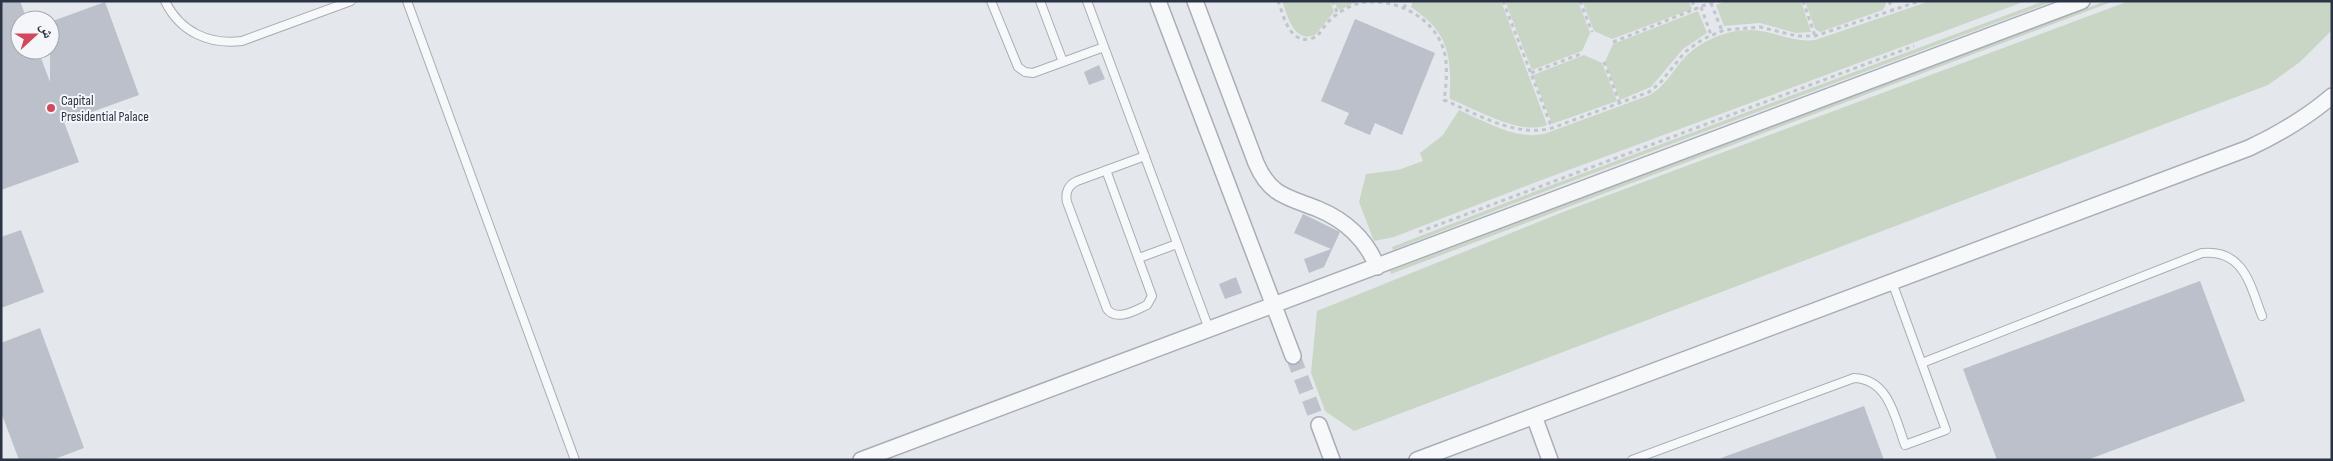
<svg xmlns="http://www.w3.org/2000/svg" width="2333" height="461" viewBox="0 0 2333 461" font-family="'Sofia Sans Condensed','Noto Naskh Arabic',sans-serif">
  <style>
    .green { fill: #c9d6c5 }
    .building { fill: #bbc0ca }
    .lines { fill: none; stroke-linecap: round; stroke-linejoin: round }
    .minor-tunnel { stroke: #bfc3cb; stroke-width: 15; stroke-dasharray: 15 8; stroke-linecap: butt }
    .service-casing { stroke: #a9aeb7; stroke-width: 10 }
    .minor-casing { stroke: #a9aeb7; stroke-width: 18 }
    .path { stroke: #c2c5cb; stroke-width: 3; stroke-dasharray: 4 4; stroke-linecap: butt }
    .service { stroke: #f7f8fa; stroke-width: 8 }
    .minor { stroke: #f7f8fa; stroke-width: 15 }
    .poi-dot { fill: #d1495b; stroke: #f4f6f9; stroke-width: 2 }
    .labels { text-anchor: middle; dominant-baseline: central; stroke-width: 4; stroke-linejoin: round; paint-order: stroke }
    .poi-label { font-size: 14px; fill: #2b3445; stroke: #f4f6f9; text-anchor: start }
  </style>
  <rect width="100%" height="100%" fill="#e4e7ec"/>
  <path class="green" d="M1282,1H1330L1334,12L1315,35C1293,43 1288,16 1282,1Z
    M1334,1H1358L1340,10L1337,8Z
    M1413,1H1501L1547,125C1520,136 1476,109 1450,99C1449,91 1451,83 1450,75C1449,41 1438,26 1411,7Z
    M1505,1H1578L1590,33L1582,51L1532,70Z
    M1582,1H1689L1692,9L1612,39L1594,31Z
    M1726,1H1801L1811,32L1796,33L1760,23L1724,26L1716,5Z
    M1805,1H1885L1886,4L1883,10L1820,32L1815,29Z
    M1930,1H2026L1547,178L1394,237L1374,241L1359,202L1366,174L1398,170L1423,161L1420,153L1443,135L1459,110C1484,121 1516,140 1544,134L1650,95C1663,87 1670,76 1679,64C1696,43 1723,30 1750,30C1772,30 1792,43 1815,40Z
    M2044,1H2054L1551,189L1393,250L1392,247L1549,186Z
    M2106,1H2114L1391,274L1390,271Z
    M2129,1H2332V30L2300,62L2268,85L1354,431L1325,411L1311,373L1317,311L1563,212Z
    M1698,11L1707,33L1683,49L1651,87L1620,100L1605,62L1613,44Z
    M1584,55L1602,63L1617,101L1552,124L1533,75Z"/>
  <path class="building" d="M1,1H20L27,20H20V50H38L50,82V22L105,2L139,95L64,122L79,162L1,190Z
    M1355,19L1435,53L1402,135L1375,123L1370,135L1344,124L1349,113L1321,101Z
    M1099,65L1105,79L1089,85L1084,72Z
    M1303,214L1340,232L1324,267L1309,273L1304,259L1331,249L1294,233Z
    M21,230L44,292L1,308V237Z
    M1236,277L1242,293L1225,299L1219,284Z
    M2200,281L2245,401L2087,460H1997L1963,369Z
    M40,328L84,448L52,460H19L1,412V343Z
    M1864,406L1884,460H1722L1721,458Z"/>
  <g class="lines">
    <path class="minor-tunnel" d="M1293,356L1319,425"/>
    <defs>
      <path id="service" d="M165,1C180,32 209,45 242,41L351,1
        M407,1L575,460
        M991,1L1018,67L1025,72L1033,73L1104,47
        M1040,1L1063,62
        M1087,1L1209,329
        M1106,170L1152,296L1147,305C1136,310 1117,322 1107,309L1067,202C1065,193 1068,185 1077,181L1145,156
        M1139,258L1177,244
        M1922,363L2202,253C2244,249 2250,285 2262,316
        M1632,460L1854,378C1889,379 1895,418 1905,445L1946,430L1892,282"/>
      <path id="minor" d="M1158,1L1293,356
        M1195,1L1256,163C1270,196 1288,197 1318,209C1345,220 1367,240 1377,267
        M1534,416L1550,460
        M1319,425L1332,460
        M861,460L2082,1
        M1417,460L2249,148C2279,134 2306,118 2332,96"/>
    </defs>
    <use href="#service" class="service-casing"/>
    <use href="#minor" class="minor-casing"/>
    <path class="path" d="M1278,1C1283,14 1287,35 1302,39C1306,40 1313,39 1317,36C1321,32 1324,26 1329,21C1339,11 1355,2 1369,2C1405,0 1443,25 1446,62C1447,75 1446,88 1444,100C1477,114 1516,138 1552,128L1649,92L1660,83L1685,52L1703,39L1724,30L1760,27L1797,36H1815L1920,1
      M1332,1L1338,14
      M1503,1L1552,128
      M1580,1L1592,32
      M1692,1L1695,9L1715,1
      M1717,1H1720
      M1803,1L1815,36
      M1889,1L1893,11
      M1711,3L1722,31
      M1701,7L1711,35
      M1404,8L1407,1
      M1613,42L1695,9
      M1604,62L1620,104
      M1531,73L1583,53
      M1419,232L1914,46"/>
    <use href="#service" class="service"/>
    <use href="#minor" class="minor"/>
  </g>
  <circle class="poi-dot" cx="51" cy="108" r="5"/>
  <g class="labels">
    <g class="poi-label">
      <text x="61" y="100">Capital<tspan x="61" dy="16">Presidential Palace</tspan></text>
    </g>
  </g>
  <rect width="2333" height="461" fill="none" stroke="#2b3445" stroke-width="5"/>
  <g transform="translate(35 35) rotate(69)"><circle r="24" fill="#f4f6f9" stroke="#a4a8b1"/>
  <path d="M0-4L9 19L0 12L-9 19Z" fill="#d1495b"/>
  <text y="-8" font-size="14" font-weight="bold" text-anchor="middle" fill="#2b3445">ش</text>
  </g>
</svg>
